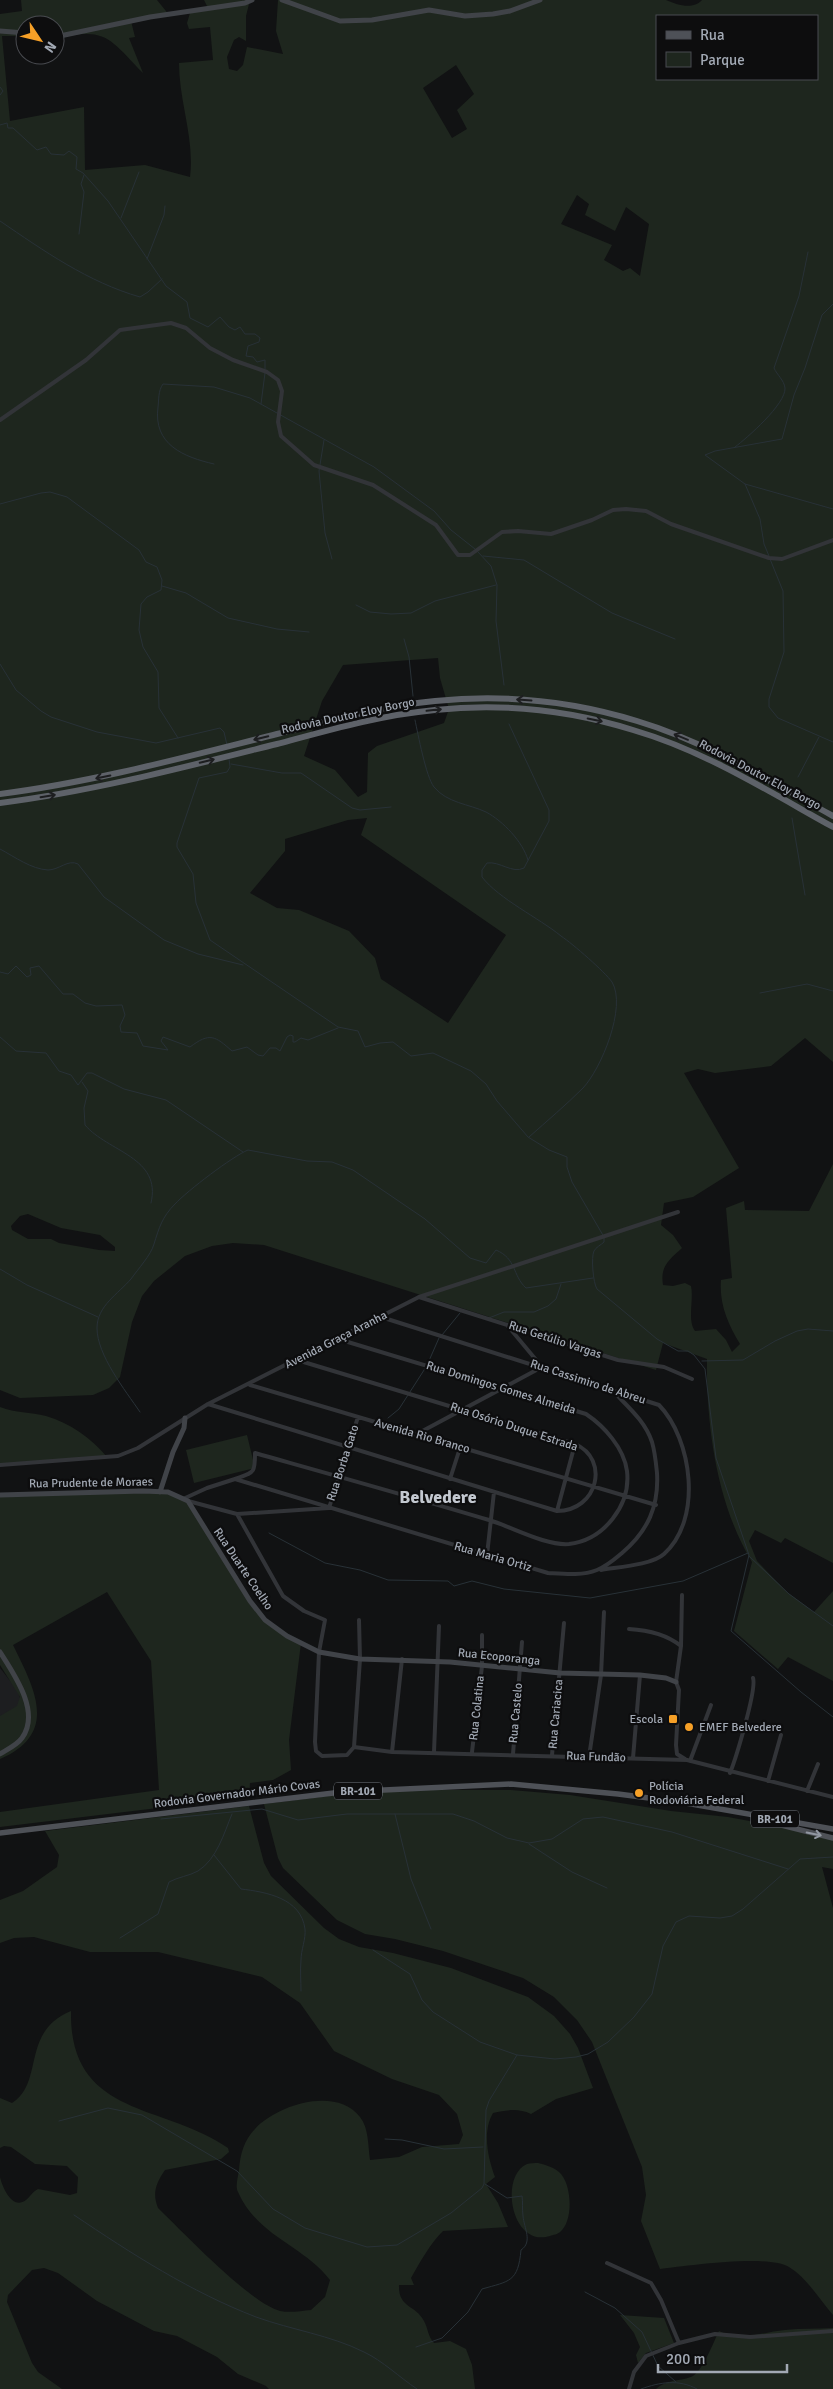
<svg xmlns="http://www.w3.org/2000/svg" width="833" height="2389" viewBox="0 0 833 2389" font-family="Signika,sans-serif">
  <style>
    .built { fill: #1d1e20 }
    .green { fill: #1e261e; fill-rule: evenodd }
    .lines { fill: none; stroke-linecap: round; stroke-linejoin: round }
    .stream { stroke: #283137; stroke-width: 1 }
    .street { stroke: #323438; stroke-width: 4 }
    .secondary { stroke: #404348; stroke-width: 5 }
    .primary { stroke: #4e5157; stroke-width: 5.5 }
    .highway { stroke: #5e6269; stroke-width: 6 }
    .oneway { stroke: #1d1e20 }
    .oneway2 { stroke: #9197a1 }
    .poi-dot { fill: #f6a027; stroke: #0d0d0e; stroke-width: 2 }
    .labels { text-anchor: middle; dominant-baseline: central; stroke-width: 4.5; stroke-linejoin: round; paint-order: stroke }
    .shield { fill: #0d0d0e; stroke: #757a82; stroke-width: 1 }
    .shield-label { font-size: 11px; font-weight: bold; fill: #a2a9b4 }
    .street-label { font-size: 12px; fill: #a2a9b4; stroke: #0d0d0e }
    .poi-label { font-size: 12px; fill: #a2a9b4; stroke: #0d0d0e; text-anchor: start }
    .district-label { font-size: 18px; font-weight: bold; fill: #c3c8d0; stroke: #0d0d0e }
  </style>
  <rect width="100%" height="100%" fill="#111213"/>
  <path class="built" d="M0,1668L18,1691L25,1715L0,1750Z"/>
  <path class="green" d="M21,0H157L170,16L131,21L135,37L129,38L143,73C109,38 106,26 55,39V25H25V36H2L10,121L84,107L85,170L145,165L190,177C195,139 179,102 179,63L213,60L210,27L189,29L187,23L190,13L209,10L204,0H250L246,16V41L239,37L234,40L227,57L229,69L237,71L243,65L247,47L283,54L276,31L278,0H666C677,5 693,10 702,0H833V1062L805,1038L771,1066L715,1073L698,1069L684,1073L739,1168L693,1197L664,1203L661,1225L673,1235L682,1248C669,1260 660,1266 663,1285L673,1286L685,1283L691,1286C694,1300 687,1320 695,1331L716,1329L726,1340L732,1352L740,1344C728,1324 719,1304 721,1280L732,1278L726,1208L744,1201L745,1210L809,1211L833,1164V1563L785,1538L781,1543L755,1530L749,1541L757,1561L787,1592L814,1612L833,1591V1681L788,1657L778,1669L734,1631L752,1562C717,1505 706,1425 707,1359L663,1343L656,1370L264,1245L233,1243L212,1246L185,1256L154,1281L142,1296L132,1322L120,1377L109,1388L93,1395L20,1398L0,1390V14L22,11ZM657,16H817V79H657ZM456,65L474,94L457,110L467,129L452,138L423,88ZM577,195L589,204L585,215L615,231L626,207L649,224L640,276L630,268L623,271L604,260L612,245L561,224ZM438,658L440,678L449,709L444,723L377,746L368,753L367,792L358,797L335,770L304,756L322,701L343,665ZM367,818L361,835L506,935L448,1023L381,979L375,958L349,931L299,910L277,908L250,893L285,851V839L348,820ZM28,1214L61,1228L100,1235L115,1247V1251L99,1250L59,1243L51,1239H28L12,1230L11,1226L20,1216Z
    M0,1407C16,1413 30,1412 46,1416C70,1423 91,1438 107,1457L0,1464Z
    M247,1435L255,1468L194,1483L186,1450Z
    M168,1493L191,1500L202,1524L259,1614L301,1643L289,1740L291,1770L273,1780L250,1783L249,1797L0,1827V1812L159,1790L151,1661L107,1592L13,1645C34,1688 60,1733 0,1759V1716L17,1706L20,1697L0,1665V1494Z
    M421,1790H511L570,1795L671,1811L728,1817L833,1837V1869L822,1867L833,1908V2315C820,2300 807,2278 789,2267C768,2254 686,2266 660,2269L641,2221L646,2195L642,2167L592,2042L577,2020L554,1997L523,1978L443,1951L395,1939L365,1934L337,1920L283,1868L278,1858L264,1804L362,1792Z
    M249,1806L264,1863L271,1876L324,1928L339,1939L359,1947L393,1953L451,1968L528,1997L554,2016L570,2034L578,2048L593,2088L556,2099L531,2114C518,2108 507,2110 493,2113C482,2132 488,2158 495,2177L486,2184L498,2203L508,2227L443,2231C430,2244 420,2262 411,2278L414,2285H399C398,2308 416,2305 424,2321C428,2328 428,2337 434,2343L450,2341L466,2349L472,2365L475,2389H269L266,2386L238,2374L217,2357L177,2336L154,2331L97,2301L58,2273L44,2268L32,2270L8,2295L7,2302L32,2363L38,2372L62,2389H0V2177C2,2186 12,2211 26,2200C31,2196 32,2192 38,2189L70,2195L77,2193L78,2177L67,2166L35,2164L11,2147L4,2146L0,2148V2098L12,2103C45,2082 20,2032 71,2011C69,2118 164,2103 228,2148L229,2152L221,2159L165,2170C156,2183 152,2193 158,2208C182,2231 251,2304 280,2311C290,2313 301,2311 311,2310L325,2297L330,2280C303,2245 258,2237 238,2192C235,2187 238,2177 239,2170C240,2155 244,2140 255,2129C277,2105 336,2086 360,2117C369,2128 368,2147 370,2160L399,2157L422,2147L459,2144L463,2135L457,2114L439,2095L392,2079L334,2051L300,2003L262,1977L158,1952H90L34,1937L14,1938L0,1943V1900L23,1891L57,1867L59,1855L45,1831Z
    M538,2163C546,2165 553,2167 559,2172C572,2183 574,2221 560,2232C558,2234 553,2235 550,2236C511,2248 499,2176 527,2164C530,2163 535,2163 538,2163Z
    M620,2315L664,2318L674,2343L646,2353L638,2363L636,2355L640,2347L634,2333Z
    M833,2328V2389H656C669,2378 681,2382 693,2376C703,2370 714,2341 719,2331C741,2342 762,2332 785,2330C801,2328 817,2329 833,2328Z"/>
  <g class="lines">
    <path class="stream" d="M0,87L3,91L0,95
      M0,125L7,123L8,128H13L37,150L46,147L51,154L64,155L69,151L77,157L76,169L83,173L108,201L166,286L187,302L190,318L208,327L220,317L229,327L235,330L240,327L245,334H255L260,338L259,342L248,346L246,356L253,357L257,362L265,360V369
      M121,218L139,172
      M0,221C44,251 88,282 140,297L148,292L162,279
      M79,234L84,192L81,184L84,175
      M147,259L164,215L165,206
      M833,304L822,315L805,368L794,395L782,439L715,451L705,455L745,484L833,509
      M261,404L265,373
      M324,440L319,471L325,533L332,559
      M735,447C747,438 786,404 785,388C784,380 777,375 774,368L799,296L808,252
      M214,464C184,457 153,445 158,407C159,399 158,391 163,384L214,387L250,398L374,467L434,511L451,530L475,549
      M745,484L760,519L764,544L769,556
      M0,504L41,493L50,492L67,497L139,550L146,562L157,567L162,580L161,590L147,597L141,604L139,630L143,647L158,672L159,708L178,738
      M478,552L491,566L497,585L496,621L504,685
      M483,556L524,560L612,613L675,639
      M770,559L783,591L784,652L769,699V707L778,718L833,742
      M162,586L186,593L228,618L277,629L309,632
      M356,605L370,612L391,614L411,613L435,601L496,585
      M404,639L409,657L413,696
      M0,664L16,690L41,711L51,717L97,732L156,743L220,728L224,732L227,745
      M415,720C418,734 426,777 434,787C447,803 469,804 486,812C503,821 523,842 528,860
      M509,724L549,810V821L524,868C512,874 500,861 487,863L482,870V877C499,899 539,918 561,936C573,944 605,972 612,982C627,1007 601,1069 583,1088C566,1105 547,1121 529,1137
      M229,759L230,767L227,772L199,778L177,843V847L193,874L196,903L210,940L338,1027L358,1031L365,1047L380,1043L393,1042L411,1056L433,1053L471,1071L486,1084L497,1101L528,1137L549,1150L567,1157V1167L572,1182L604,1237V1242C601,1245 596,1247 594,1251C591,1257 593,1283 597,1289L657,1339L678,1351H688L694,1355L705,1369L716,1458L749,1555L731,1631L801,1692L833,1717
      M231,764L282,773H301L352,808L360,810L391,807
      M798,777L819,737
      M792,818L805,895
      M0,849C15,857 31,869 48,870C59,870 68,859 78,864L104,897L164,940L198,954L243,965
      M0,972L8,974L16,966L27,977L31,975L30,968L39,966L63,994H73L85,1003L96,1006L122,1005L125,1015L120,1026L121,1032L137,1033L143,1046L168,1050L161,1041L163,1037L190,1047C210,1032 215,1036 232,1051L247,1047L258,1055L263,1056L270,1048H276L280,1051L287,1037L290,1035L293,1036V1042H295L301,1038L308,1040L338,1028
      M760,993L807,984L833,991
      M0,1037L16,1051L46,1053L59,1071L71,1075L78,1085L87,1073H92L124,1089L166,1100L243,1152
      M82,1082L88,1091L84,1108L85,1125C108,1152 162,1157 151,1203
      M0,1269L27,1285L98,1317
      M489,1318L504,1312H534L548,1306L556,1299L561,1284
      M442,1335L460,1313
      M702,1361L743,1360L775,1341L797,1331L808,1329L833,1331
      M428,1363L439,1338
      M140,1412C125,1390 97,1355 97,1328C97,1306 118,1294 131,1279C138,1269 151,1255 154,1244C159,1228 162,1217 175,1204C187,1191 233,1156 248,1150L307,1161L332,1162L353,1170L425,1219L470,1258L486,1263L496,1250C517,1259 512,1275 526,1288L593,1278
      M388,1418L399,1409L426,1367
      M269,1533L325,1563L360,1570L388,1580L448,1581L454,1586L472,1581L504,1589L590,1598L683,1581L748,1553
      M749,1556L789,1594L833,1626
      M395,1814L411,1879L431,1929
      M161,1819L262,1809L298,1820L347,1814H453L474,1821L507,1838L529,1843L552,1839L583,1819L603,1817L672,1832L788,1869
      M529,1844L572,1872L607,1888
      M214,1855L241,1889C266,1892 301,1898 305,1929C306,1939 301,1950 301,1960C300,1971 301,1981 301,1991
      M120,1938L158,1914L169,1882C178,1877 189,1876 198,1871C217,1859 224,1833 232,1814
      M373,1950L410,1974L422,2000L433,2012L480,2042L517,2055L555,2059L576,2057L588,2054L608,2042L634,2017L652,1994L663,1946L676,1922L689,1916L720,1918L732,1916L743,1909L800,1859L833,1857
      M59,2121L108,2108L142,2115L237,2171L273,2209L305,2228L367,2247L397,2245L451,2213L482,2188L484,2184L486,2110L489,2101L517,2055
      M385,2139L402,2140L444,2149L483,2147
      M74,2215C132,2254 191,2292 256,2317C292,2330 330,2335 364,2352C383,2361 399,2377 417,2389
      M585,2292L615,2308L642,2332L658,2366L676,2382
      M416,2347L442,2338L468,2312L482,2289C510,2281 518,2282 521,2250C533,2242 524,2228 523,2216C522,2209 523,2202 522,2196L507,2198L485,2184
      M641,2389C660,2382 679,2379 697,2389"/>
    <path class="street" d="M0,420L86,360L120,330L171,323L186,328L210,348L233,360L267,372L278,380L282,391L278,422L281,436L314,465L373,485L436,525L458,555H470L502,532L518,531L551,534L592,520L613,510L626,509L646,511L671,524L769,558L782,559L833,540
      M419,1297L618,1360L664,1367L692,1379
      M381,1317L659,1405C692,1439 703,1519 664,1554C652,1565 618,1567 601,1570
      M250,1385L656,1505
      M208,1404L557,1511C598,1511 610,1459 575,1444L297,1360
      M415,1435L542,1367L507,1325
      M0,1465L118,1456L138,1448L208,1404L419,1297L678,1212
      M235,1479C254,1472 255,1474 255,1453C333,1475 412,1497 489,1520C512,1527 546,1546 569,1544C604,1540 631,1505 627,1471C624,1448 604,1426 586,1414L338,1339
      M450,1479L460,1448
      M183,1499L207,1488L235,1479L548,1573C564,1574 582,1576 597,1570C607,1566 615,1559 622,1553C648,1531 659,1506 657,1473C656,1463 655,1452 652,1442C645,1421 628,1407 613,1391
      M188,1501L237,1514L329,1508L358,1417
      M557,1511L575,1444
      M237,1514L283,1596L304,1611L325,1620L319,1652L315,1742L316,1751L322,1756L347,1755L354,1747L360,1659L359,1620
      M487,1555L494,1492
      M682,1595L681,1646L676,1682L679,1690L676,1745L677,1754L685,1759
      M629,1629C648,1630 666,1634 681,1646
      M354,1747L392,1752L687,1760L833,1797
      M392,1752L402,1659
      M434,1752L439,1626
      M472,1752L482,1666V1635
      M513,1754L522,1642
      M552,1755L564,1623
      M589,1757L601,1675L604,1612
      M633,1758L640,1675
      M690,1761L711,1705
      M730,1773C736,1758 757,1689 753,1678
      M768,1781L781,1735
      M807,1791L818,1764
      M607,2263L651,2283L661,2300L679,2343
      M629,2389L634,2372L646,2356L679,2343L715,2334L750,2337L833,2331"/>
    <path class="secondary" d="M282,0L340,21L372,20L429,10L465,16L493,14L510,11L540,0
      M0,31L25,33
      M55,37L150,17L245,3L252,0
      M160,1492L173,1452L184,1428L185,1418
      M0,1495L143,1491L168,1492L188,1501L250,1601L265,1620L287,1636L319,1652L360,1659L450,1662L560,1673L640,1675L666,1678L676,1682
      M0,1652C14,1674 41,1712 22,1738C17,1745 8,1749 0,1754"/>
    <path class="primary" d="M757,1819L833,1838
      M0,1833L342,1792L511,1784L618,1794L680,1802L833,1829"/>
    <path class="highway" d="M0,794C94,782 185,757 277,734C329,721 381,706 435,701C503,694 572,701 637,721C707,742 769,781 833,816
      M0,803C94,791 185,767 277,744C329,730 381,715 435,710C501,703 569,710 633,730C705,751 768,791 833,827"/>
  </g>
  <defs><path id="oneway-shaft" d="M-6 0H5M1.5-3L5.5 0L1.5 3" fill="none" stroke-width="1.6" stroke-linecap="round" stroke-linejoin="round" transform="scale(1.25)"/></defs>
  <g class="oneway">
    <use href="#oneway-shaft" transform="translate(524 700) rotate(-176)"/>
    <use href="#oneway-shaft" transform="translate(434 710) rotate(-6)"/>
    <use href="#oneway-shaft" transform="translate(595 720) rotate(12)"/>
    <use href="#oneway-shaft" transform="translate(681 737) rotate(-158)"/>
    <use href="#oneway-shaft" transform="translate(261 738) rotate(166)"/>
    <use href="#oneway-shaft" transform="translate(207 761) rotate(-14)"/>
    <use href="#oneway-shaft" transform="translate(103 777) rotate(168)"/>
    <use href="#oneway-shaft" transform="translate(48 796) rotate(-9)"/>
  </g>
  <use class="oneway2" href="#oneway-shaft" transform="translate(814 1834) rotate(12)"/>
  <g class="poi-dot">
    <rect x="668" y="1714" width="10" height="10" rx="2.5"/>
    <circle cx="689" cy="1727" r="5"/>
    <circle cx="639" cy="1793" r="5"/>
  </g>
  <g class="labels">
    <g class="shield">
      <rect x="334" y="1782.5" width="48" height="17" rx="4"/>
      <rect x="751" y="1810.5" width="48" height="17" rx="4"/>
    </g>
    <g class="shield-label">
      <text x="358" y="1791">BR-101</text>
      <text x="775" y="1819">BR-101</text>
    </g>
    <g class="street-label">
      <text transform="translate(348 716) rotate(-12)">Rodovia Doutor Eloy Borgo</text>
      <text transform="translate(760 775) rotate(28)">Rodovia Doutor Eloy Borgo</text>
      <text transform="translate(336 1340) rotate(-27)">Avenida Graça Aranha</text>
      <text transform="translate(555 1340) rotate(18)">Rua Getúlio Vargas</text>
      <text transform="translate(588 1382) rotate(18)">Rua Cassimiro de Abreu</text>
      <text transform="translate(501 1388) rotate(17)">Rua Domingos Gomes Almeida</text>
      <text transform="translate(514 1427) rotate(18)">Rua Osório Duque Estrada</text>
      <text transform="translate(422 1436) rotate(16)">Avenida Rio Branco</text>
      <text transform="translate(343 1463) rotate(-72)">Rua Borba Gato</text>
      <text transform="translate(91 1483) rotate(-1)">Rua Prudente de Moraes</text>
      <text transform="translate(493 1557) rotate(16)">Rua Maria Ortiz</text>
      <text transform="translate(243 1569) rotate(56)">Rua Duarte Coelho</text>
      <text transform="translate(499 1657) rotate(6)">Rua Ecoporanga</text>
      <text transform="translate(477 1708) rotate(-84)">Rua Colatina</text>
      <text transform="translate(516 1713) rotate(-85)">Rua Castelo</text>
      <text transform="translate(556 1714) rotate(-85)">Rua Cariacica</text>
      <text transform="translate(596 1757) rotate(2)">Rua Fundão</text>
      <text transform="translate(237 1794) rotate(-7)">Rodovia Governador Mário Covas</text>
    </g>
    <g class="poi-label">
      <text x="663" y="1719" text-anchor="end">Escola</text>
      <text x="699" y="1727">EMEF Belvedere</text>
      <text x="649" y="1786">Polícia<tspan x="649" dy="14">Rodoviária Federal</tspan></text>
    </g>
    <g class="district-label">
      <text x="438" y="1497">Belvedere</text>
    </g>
  </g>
  <rect x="656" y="15" width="162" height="65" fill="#0d0d0e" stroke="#494b50"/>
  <rect x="666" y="31" width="25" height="8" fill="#4e5157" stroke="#494b50"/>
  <text x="700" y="40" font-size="15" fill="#a2a9b4">Rua</text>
  <rect x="666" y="52" width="25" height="15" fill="#1e261e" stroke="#494b50"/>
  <text x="700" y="65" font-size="15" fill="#a2a9b4">Parque</text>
  <g transform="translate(40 40) rotate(125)"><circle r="24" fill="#0d0d0e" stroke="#494b50"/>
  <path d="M0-4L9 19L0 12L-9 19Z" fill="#f6a027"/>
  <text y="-8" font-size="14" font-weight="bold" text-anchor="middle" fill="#a2a9b4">N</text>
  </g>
  <path d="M658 2364v8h129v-8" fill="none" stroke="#a2a9b4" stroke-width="2.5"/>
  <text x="666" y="2364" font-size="15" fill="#a2a9b4" stroke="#0d0d0e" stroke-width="4" paint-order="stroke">200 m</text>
</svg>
